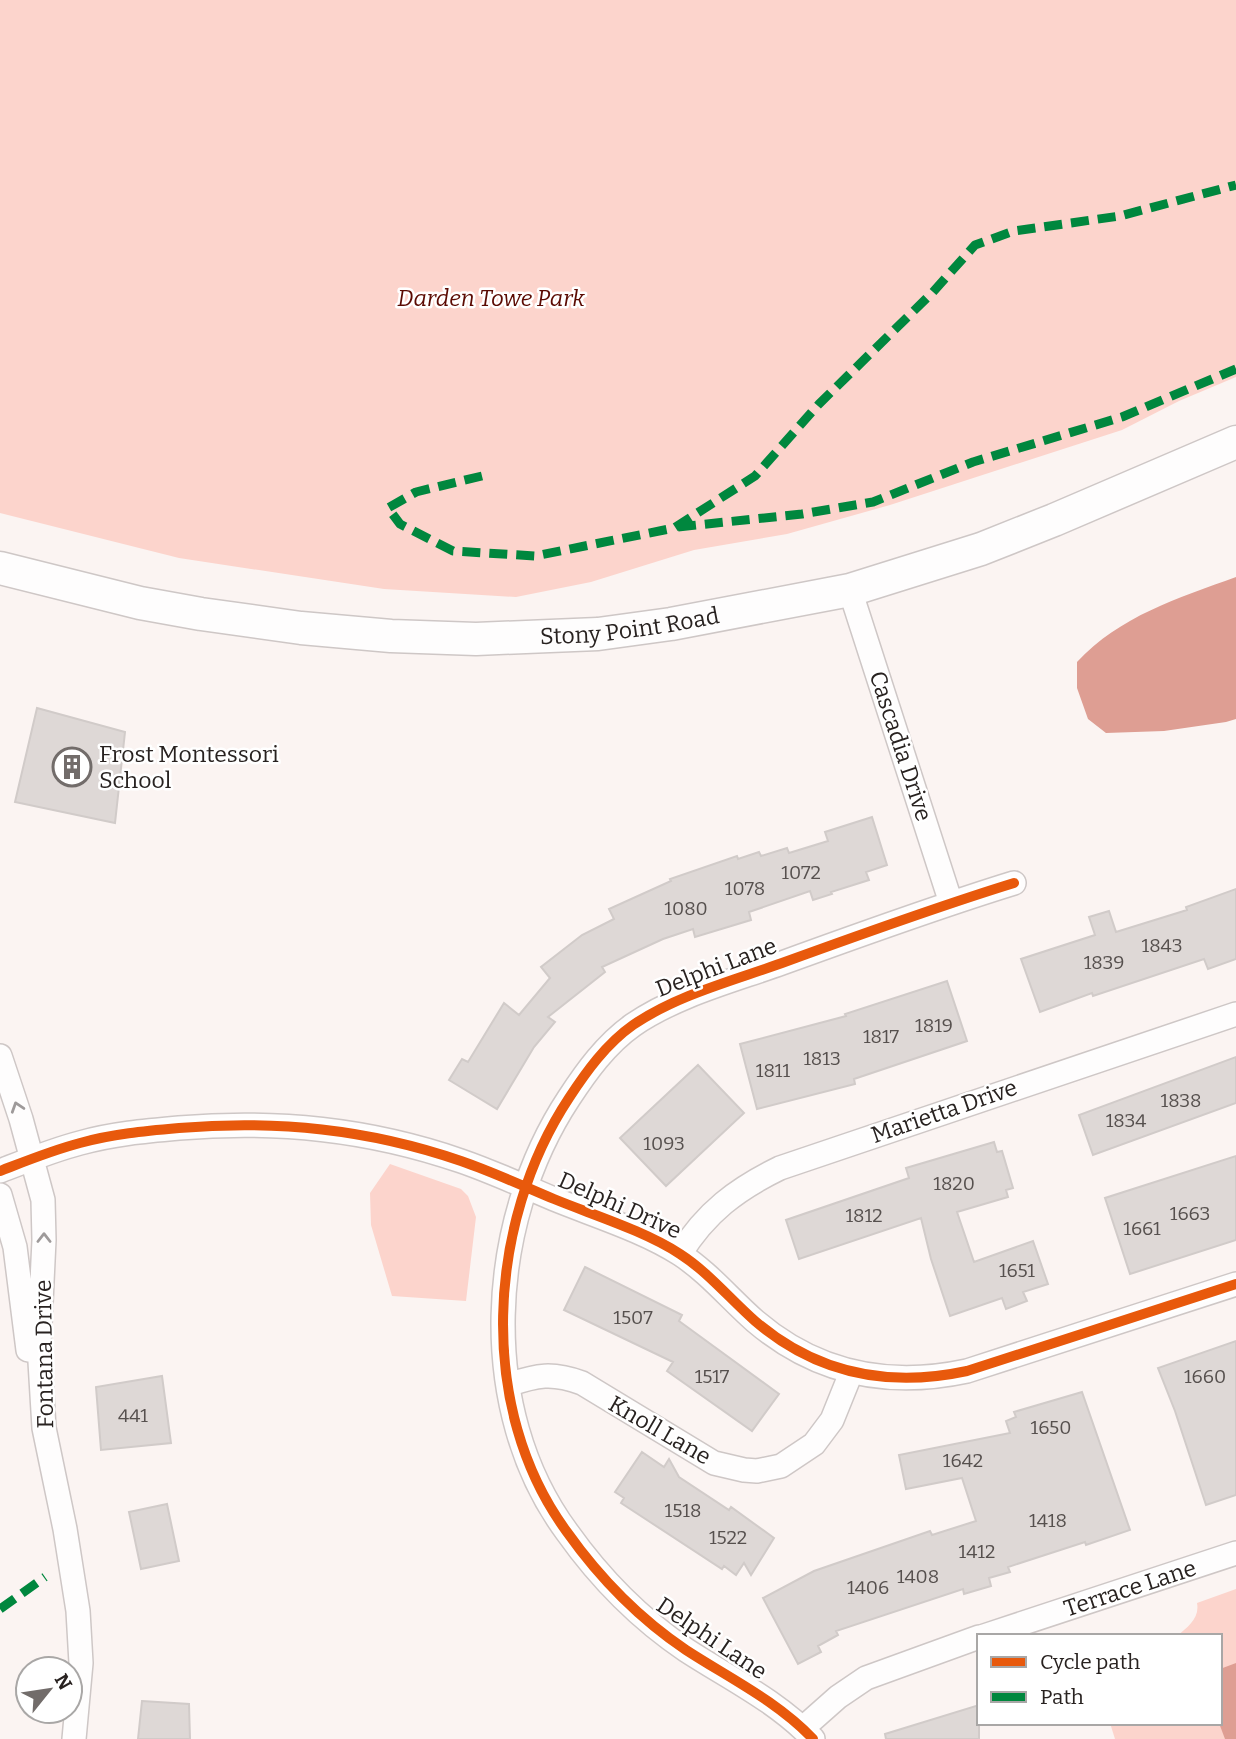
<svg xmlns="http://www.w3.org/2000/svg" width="1236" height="1739" viewBox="0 0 1236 1739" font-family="Bitter,serif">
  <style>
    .green { fill: #fcd4cc }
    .water { fill: #de9e93 }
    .building { fill: #ded8d6; stroke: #d1cbc9; stroke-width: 2 }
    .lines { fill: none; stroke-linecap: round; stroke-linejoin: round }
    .street-casing { stroke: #cec7c6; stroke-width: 26 }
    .secondary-casing { stroke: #cec7c6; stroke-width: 35 }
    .street { stroke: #fefdfd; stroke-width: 23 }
    .secondary { stroke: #fefdfd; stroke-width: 32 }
    .quiet { stroke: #00873e; stroke-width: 9; stroke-dasharray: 18 9; stroke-linecap: butt }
    .cycleway-casing { stroke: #fff; stroke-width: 15 }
    .cycleway { stroke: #e8590c; stroke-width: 10 }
    .oneway { stroke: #9e9a9a }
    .labels { text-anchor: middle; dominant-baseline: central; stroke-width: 5; stroke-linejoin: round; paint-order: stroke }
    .number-label { font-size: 19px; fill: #56504e }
    .park-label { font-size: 23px; font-style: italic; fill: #5b0a02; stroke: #fff }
    .street-label { font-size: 23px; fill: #282220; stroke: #fff }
    .poi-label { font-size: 23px; fill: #282220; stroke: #fff; text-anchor: start }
  </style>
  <rect width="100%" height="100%" fill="#fbf4f2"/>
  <path class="green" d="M0,0H1236V377L1179,401L1122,430L890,505L787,534L694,550L591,582L516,597L384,589L179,558L0,513Z
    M390,1164L461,1189L468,1196L476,1217L466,1301L392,1296L371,1225L370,1193Z
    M1236,1589V1739H1115L1110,1723H1220V1636H1177C1188,1627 1200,1618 1197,1603Z"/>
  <path class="water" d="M1236,577V719L1226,722L1164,731L1106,733L1088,719L1077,688V662C1120,616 1178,598 1236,577Z
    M1236,1663V1739H1225L1219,1723L1220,1669Z"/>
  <path class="building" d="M37,708L125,732L115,823L15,802Z
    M872,817L887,865L866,872L869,880L831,892L832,894L813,900L810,891L749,912L751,920L695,937L693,929L663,939L602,967L605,972L548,1017L555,1022L534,1047L497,1109L449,1080L462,1059L468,1062L504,1003L519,1015L550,978L541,967L582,935L614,919L609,909L671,881L670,879L737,856L738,859L759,852L761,856L787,848L789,853L828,841L825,832Z
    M1236,889V959L1208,969L1204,959L1093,996L1092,993L1040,1012L1021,959L1095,935L1089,917L1109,911L1116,932L1187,910L1186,907Z
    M947,981L967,1041L854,1079L855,1084L757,1109L740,1044L846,1016L845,1014Z
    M1236,1057V1103L1093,1155L1079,1115Z
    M698,1065L744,1113L666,1186L620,1138Z
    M994,1142L997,1152L1002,1151L1013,1188L1006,1190L1008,1197L957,1212L974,1262L1033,1241L1048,1284L1023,1292L1027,1301L1006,1309L1002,1298L950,1316L931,1259L921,1218L799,1259L786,1220L909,1178L906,1168Z
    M1236,1156V1240L1130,1274L1105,1198Z
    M585,1267L682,1315L679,1321L779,1394L752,1431L667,1371L673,1362L564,1310Z
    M1236,1341V1495L1206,1505L1175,1411L1158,1368Z
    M162,1376L171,1443L101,1450L96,1387Z
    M1082,1392L1130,1530L1086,1545L1085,1542L1008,1567L1010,1572L989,1578L991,1586L964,1594L963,1589L836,1631L838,1635L818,1646L821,1652L798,1664L763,1598L814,1571L930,1531L932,1535L976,1521L962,1478L906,1489L899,1455L1010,1433L1006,1421L1016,1417L1014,1412Z
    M642,1452L664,1467L669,1459L679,1477L729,1510L731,1507L774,1538L751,1575L744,1563L736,1575L724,1566L722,1569L621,1503L624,1498L615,1492Z
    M167,1504L179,1561L141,1569L129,1512Z
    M142,1701L189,1704L190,1739H138Z
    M979,1705V1739H886L885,1734Z"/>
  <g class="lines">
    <defs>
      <path id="street" d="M850,590L951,903
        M0,1056L21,1119L43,1200L44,1240L39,1345L44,1428L65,1529L78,1611L81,1663L74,1739
        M0,1171C26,1161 53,1150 80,1143C112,1134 145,1131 179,1128C277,1120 368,1129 461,1161C493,1172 523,1186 554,1199C593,1215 645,1231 680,1254C708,1272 730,1299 755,1321C817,1374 888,1388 967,1371L1236,1284
        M0,1195L15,1247L28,1350
        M680,1254C706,1212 737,1189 780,1168L1236,1014
        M508,1385C537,1375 552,1372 582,1383L714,1463L744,1470L757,1471L781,1466L814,1444L832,1420L851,1373
        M984,1636L1236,1553
        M803,1728L838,1697L866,1678L979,1637
        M813,1739C777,1701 729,1678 686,1650C640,1619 599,1577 567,1532C476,1409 487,1222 569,1098C586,1072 606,1044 633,1025C677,995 732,981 782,963C859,935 936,907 1014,883"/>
      <g id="secondary">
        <path id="s1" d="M0,568L140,603L201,614L301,628L391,636L476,639L598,634L671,624L850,590L981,549L1054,520L1236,442"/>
      </g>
    </defs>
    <use href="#street" class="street-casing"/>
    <use href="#secondary" class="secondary-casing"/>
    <use href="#street" class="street"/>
    <use href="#secondary" class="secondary"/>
    <path class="quiet" d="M482,476L416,492L388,508L400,524L453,551L535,556L674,528L755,476L819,404L933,292L975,245L1014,231L1120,216L1236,185
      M678,527L802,514L873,502L973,462L1122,417L1236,369
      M0,1609L45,1577"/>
    <defs>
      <path id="cycleway" d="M0,1171C26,1161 53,1150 80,1143C112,1134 145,1131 179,1128C277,1120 368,1129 461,1161C493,1172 523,1186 554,1199C593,1215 645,1231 680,1254C708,1272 730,1299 755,1321C817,1374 888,1388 967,1371L1236,1284
        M813,1739C777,1701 729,1678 686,1650C640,1619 599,1577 567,1532C476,1409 487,1222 569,1098C586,1072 606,1044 633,1025C677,995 732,981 782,963C859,935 936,907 1014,883"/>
    </defs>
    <use href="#cycleway" class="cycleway-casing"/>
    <use href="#cycleway" class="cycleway"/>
  </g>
  <defs><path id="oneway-chevron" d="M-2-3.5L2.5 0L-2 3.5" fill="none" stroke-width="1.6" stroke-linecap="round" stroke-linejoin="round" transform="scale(1.75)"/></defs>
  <g class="oneway">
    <use href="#oneway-chevron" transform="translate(17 1107) rotate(-108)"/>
    <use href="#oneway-chevron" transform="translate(44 1238) rotate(-90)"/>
  </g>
  <defs>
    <symbol id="building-ring" viewBox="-11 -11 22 22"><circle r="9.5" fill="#fff" stroke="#726c6a" stroke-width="1.5"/><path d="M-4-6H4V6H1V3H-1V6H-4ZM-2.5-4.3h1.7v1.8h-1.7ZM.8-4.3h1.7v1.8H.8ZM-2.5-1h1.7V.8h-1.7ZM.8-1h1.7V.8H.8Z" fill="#726c6a"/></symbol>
  </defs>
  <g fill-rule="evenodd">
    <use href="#building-ring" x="50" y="745" width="44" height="44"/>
  </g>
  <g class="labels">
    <g class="number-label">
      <text x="801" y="872">1072</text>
      <text x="745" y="888">1078</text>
      <text x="686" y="908">1080</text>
      <text x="1162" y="945">1843</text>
      <text x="1104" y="962">1839</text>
      <text x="934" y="1025">1819</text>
      <text x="881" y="1036">1817</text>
      <text x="822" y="1058">1813</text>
      <text x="773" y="1070">1811</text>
      <text x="1181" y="1100">1838</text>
      <text x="1126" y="1120">1834</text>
      <text x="664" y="1143">1093</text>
      <text x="954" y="1183">1820</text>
      <text x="1190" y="1213">1663</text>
      <text x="864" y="1215">1812</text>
      <text x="1142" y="1228">1661</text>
      <text x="1017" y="1270">1651</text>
      <text x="633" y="1317">1507</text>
      <text x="712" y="1376">1517</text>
      <text x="1205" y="1376">1660</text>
      <text x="133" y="1415">441</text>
      <text x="1051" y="1427">1650</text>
      <text x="963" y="1460">1642</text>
      <text x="683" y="1510">1518</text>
      <text x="1048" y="1520">1418</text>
      <text x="728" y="1537">1522</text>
      <text x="977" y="1551">1412</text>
      <text x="918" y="1576">1408</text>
      <text x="868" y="1587">1406</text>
    </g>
    <g class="park-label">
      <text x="491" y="298">Darden Towe Park</text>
    </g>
    <g class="street-label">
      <text stroke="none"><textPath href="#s1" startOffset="637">Stony Point Road</textPath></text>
      <text transform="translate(901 746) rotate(72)">Cascadia Drive</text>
      <text transform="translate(716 967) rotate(-21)">Delphi Lane</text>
      <text transform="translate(944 1111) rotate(-19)">Marietta Drive</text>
      <text transform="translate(620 1205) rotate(24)">Delphi Drive</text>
      <text transform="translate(44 1354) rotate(-91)">Fontana Drive</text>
      <text transform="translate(660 1430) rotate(30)">Knoll Lane</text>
      <text transform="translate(1130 1588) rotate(-18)">Terrace Lane</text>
      <text transform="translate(712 1638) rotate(34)">Delphi Lane</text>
    </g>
    <g class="poi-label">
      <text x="99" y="754">Frost Montessori<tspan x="99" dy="26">School</tspan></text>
    </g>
  </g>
  <rect x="977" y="1634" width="245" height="91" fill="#ffffff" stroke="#a9a7a6" stroke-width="2"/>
  <rect x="991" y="1657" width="35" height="10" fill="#e8590c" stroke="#a9a7a6" stroke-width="2"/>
  <text x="1040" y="1669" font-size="21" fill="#282220">Cycle path</text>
  <rect x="991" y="1692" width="35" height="10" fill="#00873e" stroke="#a9a7a6" stroke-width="2"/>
  <text x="1040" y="1704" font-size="21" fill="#282220">Path</text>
  <g transform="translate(49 1690) rotate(60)"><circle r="33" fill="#ffffff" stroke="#a9a7a6" stroke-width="2"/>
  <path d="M0-5L12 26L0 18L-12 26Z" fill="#726c6a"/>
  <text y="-10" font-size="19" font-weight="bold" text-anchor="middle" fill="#282220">N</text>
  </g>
</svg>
